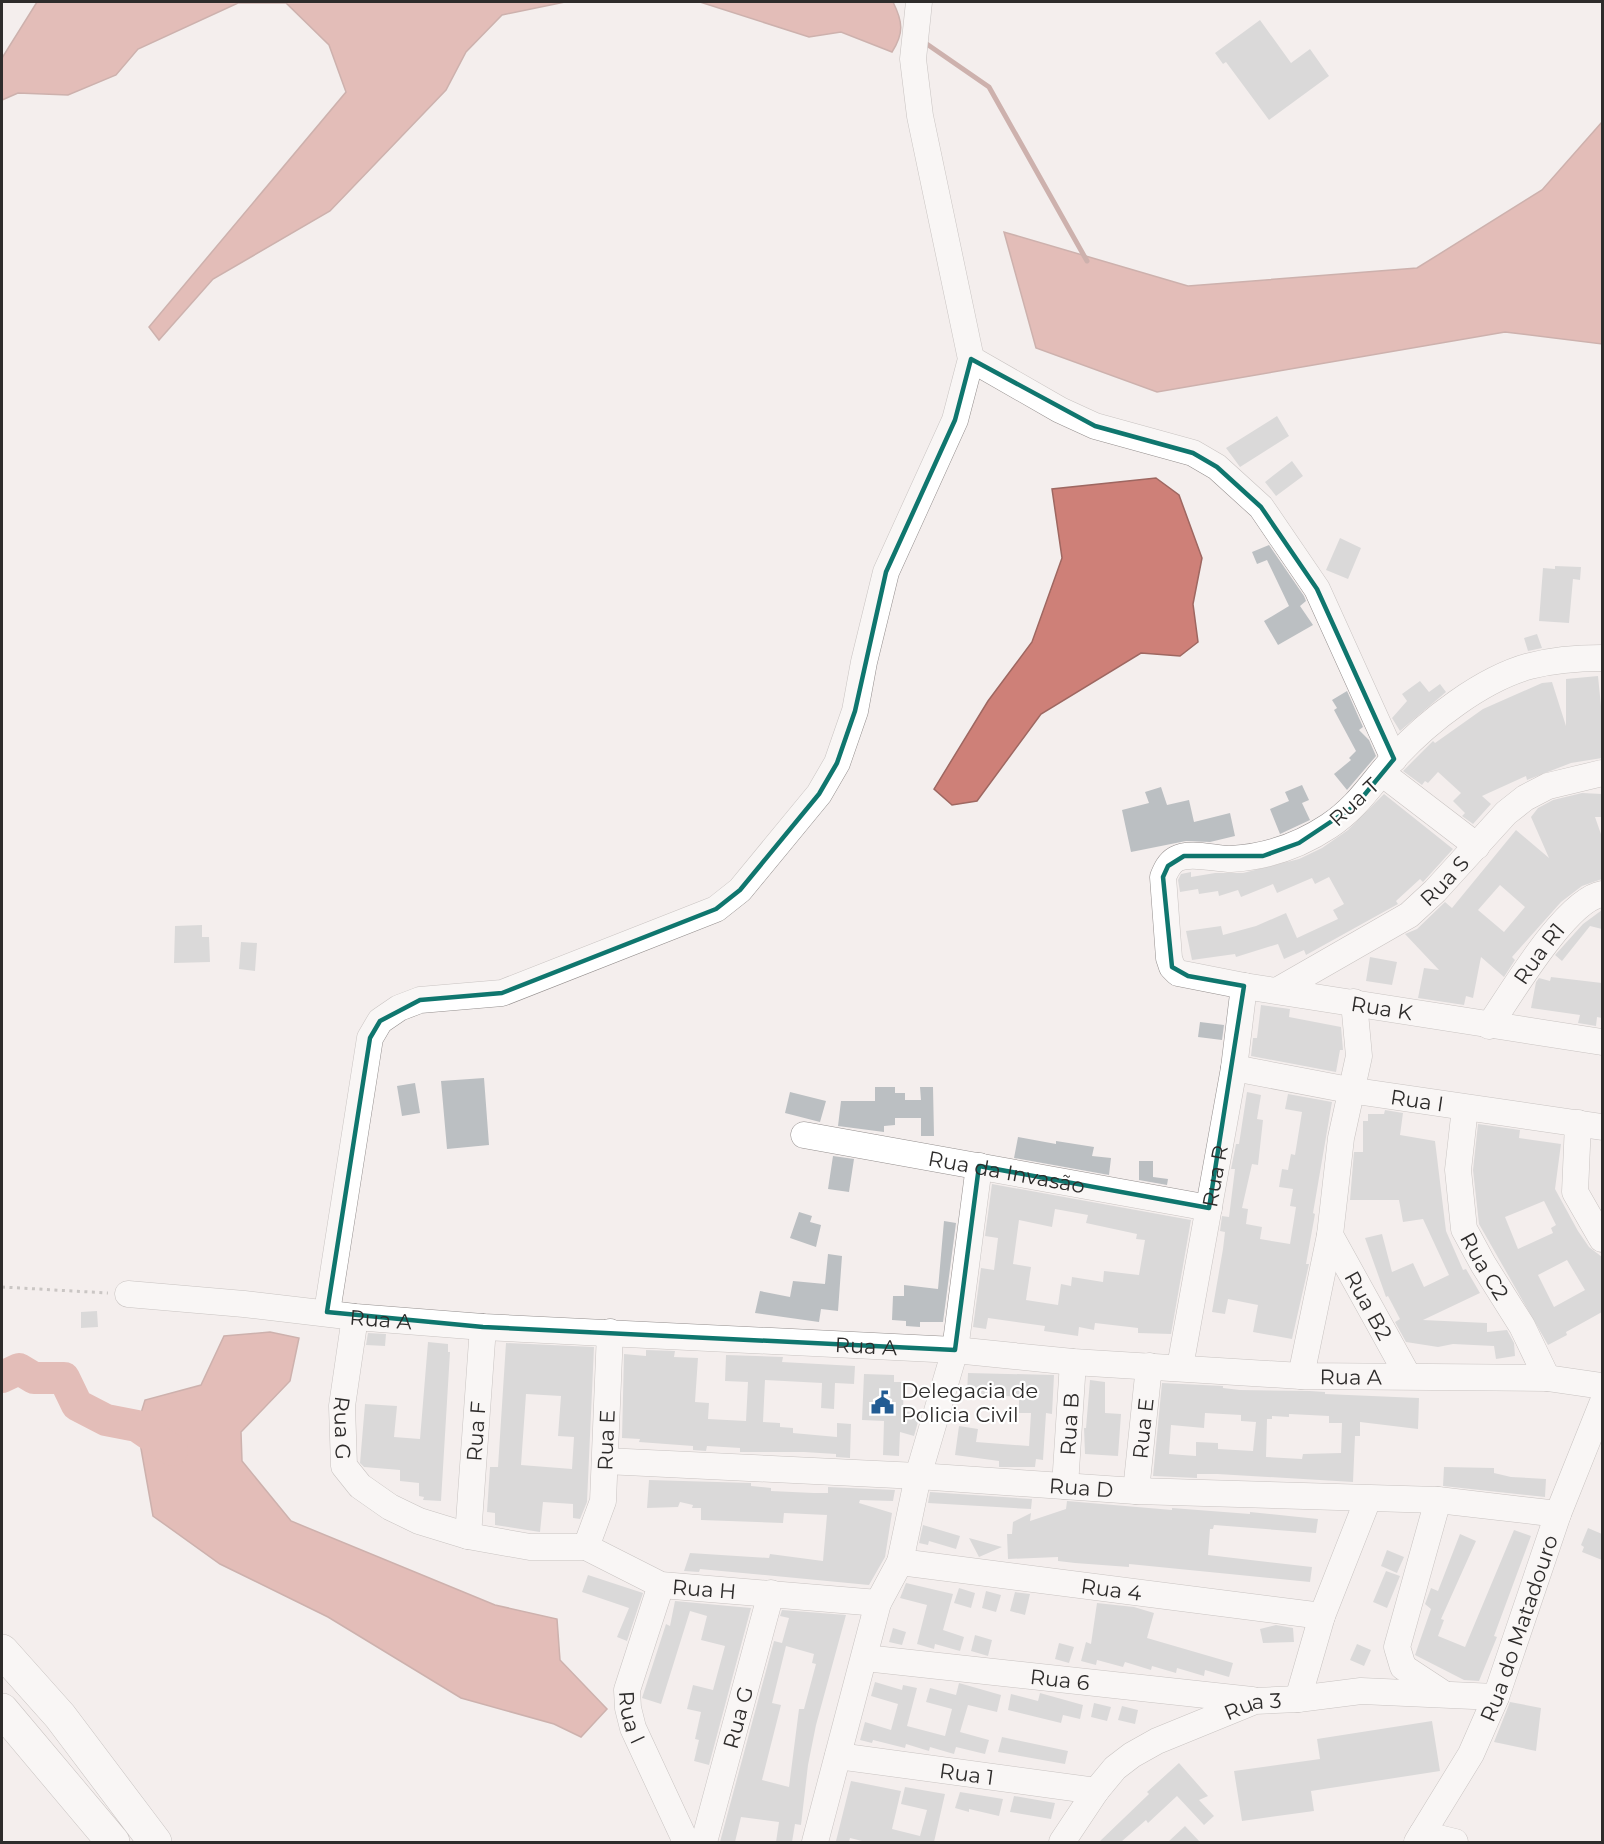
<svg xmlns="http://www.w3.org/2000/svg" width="1604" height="1844" viewBox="0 0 1604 1844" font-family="Montserrat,sans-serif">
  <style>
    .water { fill: #ce8078; stroke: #9e6761; stroke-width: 1.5 }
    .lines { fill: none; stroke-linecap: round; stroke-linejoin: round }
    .stream { stroke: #9e6761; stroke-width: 5 }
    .river { stroke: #ce8078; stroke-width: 32 }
    .building { fill: #bbbfc2; fill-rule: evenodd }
    .minor-casing { stroke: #948f8e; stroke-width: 27 }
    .highway-casing { stroke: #948f8e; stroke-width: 34 }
    .path { stroke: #989493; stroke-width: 3; stroke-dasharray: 3 4.5; stroke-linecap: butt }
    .minor { stroke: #fff; stroke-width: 26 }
    .highway { stroke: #fff; stroke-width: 33 }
    .marked { fill: none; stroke: #0f766e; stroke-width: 4.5; stroke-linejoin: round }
    .labels { text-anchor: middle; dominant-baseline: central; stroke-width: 4.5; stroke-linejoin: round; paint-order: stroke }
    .street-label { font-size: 21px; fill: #2e2c2b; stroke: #fff }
    .poi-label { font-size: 21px; fill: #2e2c2b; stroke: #fff; text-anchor: start }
  </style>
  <rect width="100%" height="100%" fill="#f4eeed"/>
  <path class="water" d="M37,2H565L502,15L466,52L446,90L330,211L213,279L159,340L149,327L346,92L329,45L286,3H238L138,49L116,75L68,95L18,93L2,100V58Z
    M700,2H893C903,22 904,33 892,52L841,32L809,37Z
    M1602,122V344L1505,332L1157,392L1036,348L1004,232L1188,286L1417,268L1542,190Z
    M1156,478L1179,495L1202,558L1193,604L1198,642L1180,656L1141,653L1041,714L977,801L952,805L934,789L988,701L1032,642L1062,558L1052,489Z
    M270,1332L299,1338L290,1381L241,1432L242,1461L291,1521L495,1605L557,1619L560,1660L607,1709L581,1737L554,1724L461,1698L328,1617L220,1564L153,1516L137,1426L145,1400L201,1385L224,1336Z"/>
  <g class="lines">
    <path class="stream" d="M921,40L989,87L1087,261"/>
    <path class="river" d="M2,1377L19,1369L34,1378H64L77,1405L106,1420L137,1426L172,1450"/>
  </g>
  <path class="building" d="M1260,20L1291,63L1310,49L1329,76L1269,120L1226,62L1223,64L1215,53Z
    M1277,416L1289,436L1240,467L1226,448Z
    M1292,461L1303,476L1276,496L1265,482Z
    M1340,538L1361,548L1348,579L1326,570Z
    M1269,545L1304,596L1306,601L1300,606L1313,625L1278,645L1264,621L1289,606L1267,560L1257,564L1252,552Z
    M1555,566L1581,567L1580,580L1573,579L1569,623L1539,621L1543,568L1555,569Z
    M1537,634L1542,648L1528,651L1524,638Z
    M1598,676L1602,716V758L1571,763L1527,780L1526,776L1482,796L1491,804L1473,824L1462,816L1465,813L1453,801L1461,793L1438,772L1428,783L1425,781L1422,785L1403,771L1433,741L1435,743L1483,709L1542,683L1552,682L1566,726V679Z
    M1420,681L1429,692L1440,684L1446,692L1400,731L1392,718L1407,701L1402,694Z
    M1347,691L1363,727L1359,730L1369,740L1376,756L1347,790L1334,774L1351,760L1349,758L1356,751L1334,710L1337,708L1332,700Z
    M1302,785L1309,800L1302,803L1310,820L1280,834L1270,809L1289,801L1285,792Z
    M1161,787L1167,805L1189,800L1194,822L1230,813L1235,836L1210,842L1186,841L1131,852L1122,810L1149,803L1145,792Z
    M1582,793L1602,794V817H1595L1602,837V879L1582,886L1561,902L1512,957L1515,960L1504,977L1481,957L1473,998L1466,996L1464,1005L1418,998L1424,968L1439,970L1405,934L1417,929L1445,902L1452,908L1516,830L1549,858L1531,817L1538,808L1553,800ZM1500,885L1525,907L1504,932L1478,910Z
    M1384,794L1453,849L1423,882L1420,879L1396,901L1398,904L1306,955L1304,950L1284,959L1278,944L1236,957L1235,954L1192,960L1186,931L1221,926L1223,935L1256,926L1286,913L1297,938L1338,919L1333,910L1344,904L1329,877L1315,884L1312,878L1277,893L1273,884L1241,897L1238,890L1219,896L1218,891L1199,894L1198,889L1180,892L1178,880L1181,874L1191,872V877L1215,873H1243L1299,859L1322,848L1348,830Z
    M1602,910V929L1590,926L1562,961L1555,955L1583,924Z
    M202,925V937H209L210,962L174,963L175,926Z
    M241,942L257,943L255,971L239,969Z
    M1370,957L1397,962L1392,985L1366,981Z
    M1551,977L1602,983V1018L1597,1017L1596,1026L1578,1023L1580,1015L1531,1008L1536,982L1539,978L1550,981Z
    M1261,1005L1290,1009L1289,1017L1341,1027L1343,1050H1340L1336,1072L1251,1056L1253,1038H1257Z
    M1200,1022L1224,1025L1222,1040L1198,1037Z
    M484,1078L489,1145L447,1149L441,1081Z
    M415,1083L420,1113L402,1116L397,1086Z
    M875,1087H895V1093H905V1100H921L920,1087H933L934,1136H921V1118H895V1125L884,1126V1132L838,1126L841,1101H875Z
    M790,1092L826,1101L820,1122L785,1113Z
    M1247,1092L1261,1095L1257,1119L1263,1120L1258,1165L1252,1164L1242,1208L1248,1209L1246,1224L1262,1227L1260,1239L1290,1244L1296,1207L1290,1206L1293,1189L1279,1187L1282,1169L1288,1170L1291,1154L1295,1155L1302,1112L1285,1109L1288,1094L1332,1102L1313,1213L1315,1214L1306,1264H1309L1292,1339L1253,1332L1258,1305L1228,1299L1225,1314L1212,1312L1223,1249L1225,1232L1220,1231L1222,1216L1229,1217L1235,1169H1231L1236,1144H1239Z
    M1385,1110L1403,1113L1400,1135L1435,1141L1446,1231L1463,1270L1466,1269L1480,1293L1423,1320L1487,1323V1332L1507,1330L1514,1343L1515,1356L1496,1359L1494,1346L1453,1344L1438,1347L1406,1342L1395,1322L1400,1319L1388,1296L1386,1297L1365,1238L1382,1234L1392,1272L1413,1263L1424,1287L1449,1275L1423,1219L1403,1222L1399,1200H1350L1354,1152H1363V1121H1368V1114H1384Z
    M1478,1124L1520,1130L1519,1138L1561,1144L1555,1189L1578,1231L1589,1247L1602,1257V1312L1566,1332L1567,1335L1548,1345L1479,1224L1473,1170ZM1544,1201L1556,1225L1551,1228L1553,1233L1518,1249L1505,1217ZM1567,1260L1585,1290L1554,1307L1538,1275Z
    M1018,1137L1056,1144V1141L1094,1147L1092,1156L1111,1158L1109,1175L1014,1158Z
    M833,1156L854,1159L849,1192L828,1189Z
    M1139,1161H1153V1177L1168,1179L1167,1185L1139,1180Z
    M992,1184L1191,1220L1171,1334L1138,1333V1328L1095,1323L1094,1330L1079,1327L1078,1336L1044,1331L1045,1326L988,1318L986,1329L973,1327L981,1268L994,1270L998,1238L985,1236ZM1055,1209L1088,1215L1086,1223L1137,1234L1136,1239L1145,1240L1139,1275L1104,1271L1103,1282L1072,1277L1071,1286L1061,1284L1058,1305L1026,1300L1031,1267L1013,1264L1019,1220L1052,1227Z
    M799,1212L812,1216L810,1222L821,1225L816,1247L790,1238Z
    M944,1221L956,1223L943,1322H920V1327L906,1326V1321L892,1320L893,1296H904V1285L938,1289Z
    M828,1254L842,1256L838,1311L821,1309L819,1322L755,1313L760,1291L790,1297L793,1281L825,1284Z
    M97,1311L98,1327L81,1328V1312Z
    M368,1333L386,1334L385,1346L366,1345Z
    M428,1342L448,1344V1352H450L441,1501L423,1500L424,1497L419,1496V1483L400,1481V1470L364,1467L360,1463L365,1404L397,1406L394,1437L420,1439Z
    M506,1343L594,1347L587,1502L580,1519L573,1518V1504L543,1502L540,1532L495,1525V1513L487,1512L490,1467H498ZM526,1394L561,1396L558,1436L574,1437L572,1469L521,1465Z
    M646,1350L675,1351L674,1357L698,1358L695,1402L709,1403L708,1419L746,1421L748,1382L725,1381L726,1355L783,1357L782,1362L855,1366L854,1384L835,1383L834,1409L821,1408L822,1383L765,1380L763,1422L780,1423V1427L793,1428V1433L837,1437V1423L851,1424L850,1458L836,1457V1454L804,1452H740V1448L707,1446L706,1451L693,1450V1446L639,1442L640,1439L622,1438L624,1354L646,1356Z
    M968,1373L1054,1375L1052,1414L1046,1413L1043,1460L1036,1459L1035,1467H999V1461L955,1455L959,1426L978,1429L976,1442L1029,1446L1031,1413H1019V1397L967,1393Z
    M864,1374L894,1375V1382H904L903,1411L920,1415L914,1436L900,1432L899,1456L883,1455L884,1421L862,1420Z
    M1090,1380L1105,1382V1413L1121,1414L1118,1456L1085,1454L1084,1428H1086Z
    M1162,1383L1223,1386V1388L1240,1390L1310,1391L1325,1392V1394L1419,1398L1418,1429L1360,1422V1436H1355L1353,1482L1217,1474H1197V1478L1153,1476ZM1205,1413L1241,1415V1421L1256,1422L1253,1451L1218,1449V1443L1196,1442V1456L1169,1454L1171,1425L1204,1428ZM1289,1414L1329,1416V1423H1342L1341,1453L1303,1454L1302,1459L1266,1457L1267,1419H1272V1416L1289,1417Z
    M1444,1467L1494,1468V1473L1511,1477L1546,1479L1545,1497L1443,1486Z
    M649,1480L751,1483V1486L771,1488V1491L814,1493H828V1487L895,1490L893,1501L860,1500L859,1503L892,1513L885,1557L869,1585L700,1569L699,1572L684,1571L690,1553L769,1558L770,1554L823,1561L827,1515L784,1513L783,1523L701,1520V1508H692L693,1505L680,1502L678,1507L647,1508Z
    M930,1492L1032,1499L1031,1509L928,1503Z
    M1067,1501L1172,1510V1508L1250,1514V1512L1318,1519L1316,1533L1214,1525L1213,1529H1210L1208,1555L1312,1567L1310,1582L1129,1564V1567L1075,1563L1058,1561V1557L1008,1559L1007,1534H1012L1013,1522L1031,1513L1030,1521L1066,1509Z
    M923,1525L960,1536L956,1549L929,1541L928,1545L919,1543Z
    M1588,1528L1602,1534V1560L1582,1552L1584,1547L1581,1545Z
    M1514,1530L1531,1536L1494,1636L1497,1637L1479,1681L1464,1680L1415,1655L1431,1609L1425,1604L1431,1588L1438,1591L1460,1534L1476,1541L1441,1619L1444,1620L1438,1636L1465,1647Z
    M969,1538L1002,1547L979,1557Z
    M1387,1550L1404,1557L1397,1573L1381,1566Z
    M1386,1571L1400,1576L1387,1608L1373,1602Z
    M588,1575L643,1593L627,1641L617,1637L629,1608L582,1592Z
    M906,1583L953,1594L943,1630L964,1637L960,1651L935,1644L934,1649L917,1644L927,1605L900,1598Z
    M959,1588L975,1593L971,1608L954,1603Z
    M986,1591L1001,1595L996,1612L982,1608Z
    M1015,1592L1030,1594L1025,1615L1010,1611Z
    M675,1601L751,1608L709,1765L694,1761L699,1740L695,1739L701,1712L687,1709L693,1685L713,1690L725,1646L701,1640L707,1616L690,1611L661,1704L642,1698L666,1624L670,1626Z
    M1097,1603L1134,1607L1154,1613L1147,1638L1233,1663L1229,1677L1205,1670L1204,1676L1177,1668L1176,1673L1152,1666L1151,1670L1125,1662L1123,1667L1097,1660L1096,1665L1081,1661L1086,1642L1091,1644Z
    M782,1610L846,1615L816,1725L808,1765L801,1825L795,1824L792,1842H776L779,1822L741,1817L735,1842H720L774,1641L782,1643L789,1618L780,1616ZM786,1646L814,1654L812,1663L816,1664L804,1709H799L789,1787L762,1780L781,1705L772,1703Z
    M1276,1625L1293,1628L1294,1642L1263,1643L1260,1629Z
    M893,1628L906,1632L902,1645L889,1642Z
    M975,1635L992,1640L988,1656L971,1651Z
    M1059,1643L1074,1647L1069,1663L1055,1659Z
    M1357,1644L1371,1650L1364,1666L1350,1660Z
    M875,1682L902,1690L903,1685L917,1688L907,1726L945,1736L952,1709L926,1702L930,1688L956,1695L959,1683L1001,1695L997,1712L968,1705L960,1732L989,1740L985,1754L956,1747L954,1754L930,1747L929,1751L906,1744L905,1748L873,1740L872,1743L860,1740L865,1722L891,1730L898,1704L871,1696Z
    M1040,1693L1083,1705L1080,1719L1063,1715L1061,1723L1008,1710L1011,1694L1038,1701Z
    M1510,1702L1541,1708L1536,1751L1494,1742Z
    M1094,1703L1111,1707L1107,1721L1091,1717Z
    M1122,1706L1138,1710L1135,1724L1118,1720Z
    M1432,1721L1440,1771L1311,1791L1314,1811L1242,1821L1234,1771L1320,1759L1317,1739Z
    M1002,1737L1068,1751L1065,1764L998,1752Z
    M1179,1763L1208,1796L1199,1800L1214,1816L1204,1825L1177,1796L1148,1823L1146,1820L1121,1842H1099L1149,1794L1147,1792Z
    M851,1781L901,1791L892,1829L920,1836L927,1810L901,1804L905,1787L945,1794L934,1842H866L850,1838L849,1842L836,1841Z
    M960,1792L1003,1799L999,1816L969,1809V1812L955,1808Z
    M1014,1796L1055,1803L1051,1819L1010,1812Z
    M1185,1826L1200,1842H1168Z"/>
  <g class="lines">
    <defs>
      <g id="minor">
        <path d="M971,359L1060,410L1095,426L1193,453L1217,467L1261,507L1317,589L1394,759"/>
        <path id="s1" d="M1602,658C1579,658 1553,660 1530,666C1482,679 1428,721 1395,757C1372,782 1359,806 1329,826C1299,846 1266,857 1231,859C1215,859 1190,851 1176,859C1169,863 1166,870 1163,877L1169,958L1172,967L1178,973L1244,986L1602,1042"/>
        <path d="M1383,774L1477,846"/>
        <path id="s2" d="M1280,989L1409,915L1435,891L1506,813L1525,798L1548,786L1602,773"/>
        <path id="s3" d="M1354,1002L1359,1056L1341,1138L1330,1235L1408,1376"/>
        <path id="s4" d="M1489,1026C1511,994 1566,900 1602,894"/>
        <path id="s5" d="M1234,1068L1349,1090L1602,1127"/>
        <path id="s6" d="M1465,1108L1458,1170L1464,1229L1483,1264L1522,1326L1547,1378"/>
        <path d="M1578,1123L1575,1192L1602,1239"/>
        <path id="s7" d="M804,1135L1209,1208"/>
        <path id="s8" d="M128,1294L244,1304L355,1317L483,1327L955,1350L1073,1362L1301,1376L1547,1378L1602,1386"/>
        <path d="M327,1312L370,1038L380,1021L399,1008L420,1000L502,993L716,909L740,890L819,794L837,763L855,711L864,662L886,572L955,420L971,359L920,116L913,59L919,2"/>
        <path id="s9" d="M355,1317L342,1406L344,1466L360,1486L390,1507L419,1521L468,1536L530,1547H586L661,1585L878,1603"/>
        <path id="s10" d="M1180,1367L1234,1068L1244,986"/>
        <path d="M1301,1376L1330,1235"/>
        <path id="s11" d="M605,1461L918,1476L1136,1491L1438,1500L1558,1514"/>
        <path id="s12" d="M1065,1486L1073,1362"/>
        <path id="s13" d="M1136,1491L1149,1366"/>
        <path d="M1438,1500L1397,1647L1403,1667L1444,1694"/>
        <path id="s14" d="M468,1536L483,1327"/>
        <path id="s15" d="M586,1547L603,1501L610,1332"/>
        <path id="s16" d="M900,1562L1322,1616"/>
        <path id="s17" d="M661,1585L627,1690L628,1708L633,1728L686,1842"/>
        <path id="s18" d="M865,1658L1252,1700"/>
        <path d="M1298,1699L1322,1616L1368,1499"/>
        <path id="s19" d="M838,1756L1096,1791"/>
        <path d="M1422,1834L1455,1842"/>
        <path id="s20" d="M704,1842L771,1593"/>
        <path d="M815,1842L878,1603L900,1562L918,1476L955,1350L979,1166"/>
        <path id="s21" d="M1062,1842L1096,1791L1115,1768L1132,1755L1157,1741L1255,1701L1298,1699L1361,1691L1496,1697"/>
        <path id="s22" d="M1417,1842L1471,1754L1496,1697L1558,1514L1602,1404"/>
      </g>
      <path id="highway" d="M2,1651L60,1716L155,1842
        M2,1710L113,1842"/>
    </defs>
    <use href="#minor" class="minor-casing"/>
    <use href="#highway" class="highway-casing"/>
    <path class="path" d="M2,1287L108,1293"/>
    <use href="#minor" class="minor"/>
    <use href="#highway" class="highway"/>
  </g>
  <path d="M0 0H1604V1844H0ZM971,359L1095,426L1193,453L1217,467L1261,507L1317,589L1394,759L1356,805L1299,843L1263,856H1184L1168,866L1163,877L1172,967L1188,976L1244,986L1209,1208L979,1166L955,1350L483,1327L327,1312L370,1038L380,1021L420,1000L502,993L716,909L740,890L819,794L837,763L855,711L886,572L955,420Z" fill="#f4eeed" fill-opacity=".55" fill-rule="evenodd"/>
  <path class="marked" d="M971,359L1095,426L1193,453L1217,467L1261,507L1317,589L1394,759L1356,805L1299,843L1263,856H1184L1168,866L1163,877L1172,967L1188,976L1244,986L1209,1208L979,1166L955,1350L483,1327L327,1312L370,1038L380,1021L420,1000L502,993L716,909L740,890L819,794L837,763L855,711L886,572L955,420Z"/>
  <defs>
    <symbol id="civic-bare" viewBox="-9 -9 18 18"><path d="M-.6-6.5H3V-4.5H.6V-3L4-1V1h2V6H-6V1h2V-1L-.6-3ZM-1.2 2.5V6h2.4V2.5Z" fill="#225c93" stroke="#fff" stroke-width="2.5" paint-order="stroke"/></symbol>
  </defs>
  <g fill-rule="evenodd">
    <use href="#civic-bare" x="866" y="1386" width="33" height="33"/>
  </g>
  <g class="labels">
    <g class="street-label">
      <text transform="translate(1354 802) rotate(-43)">Rua T</text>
      <text stroke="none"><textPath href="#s2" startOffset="198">Rua S</textPath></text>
      <text stroke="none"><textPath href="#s4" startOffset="88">Rua R1</textPath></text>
      <text stroke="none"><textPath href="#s1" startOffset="822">Rua K</textPath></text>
      <text stroke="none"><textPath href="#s5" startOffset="186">Rua I</textPath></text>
      <text stroke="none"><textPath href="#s7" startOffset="206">Rua da Invasão</textPath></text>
      <text stroke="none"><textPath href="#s10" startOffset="194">Rua R</textPath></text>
      <text stroke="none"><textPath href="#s6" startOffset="164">Rua C2</textPath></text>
      <text stroke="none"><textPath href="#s3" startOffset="316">Rua B2</textPath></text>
      <text stroke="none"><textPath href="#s8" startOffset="254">Rua A</textPath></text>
      <text stroke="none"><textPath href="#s8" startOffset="740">Rua A</textPath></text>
      <text stroke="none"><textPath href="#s8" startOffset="1226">Rua A</textPath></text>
      <text stroke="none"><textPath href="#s12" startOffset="62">Rua B</textPath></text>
      <text stroke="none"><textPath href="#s9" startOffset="112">Rua G</textPath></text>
      <text stroke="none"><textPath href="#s13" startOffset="63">Rua E</textPath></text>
      <text stroke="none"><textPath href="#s14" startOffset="105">Rua F</textPath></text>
      <text stroke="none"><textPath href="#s15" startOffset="110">Rua E</textPath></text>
      <text stroke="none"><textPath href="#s11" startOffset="477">Rua D</textPath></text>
      <text stroke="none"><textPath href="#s9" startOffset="542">Rua H</textPath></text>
      <text stroke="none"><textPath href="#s16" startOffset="213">Rua 4</textPath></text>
      <text stroke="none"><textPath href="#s22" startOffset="238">Rua do Matadouro</textPath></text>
      <text stroke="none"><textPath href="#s18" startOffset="196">Rua 6</textPath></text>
      <text stroke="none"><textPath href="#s21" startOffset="244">Rua 3</textPath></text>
      <text stroke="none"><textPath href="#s17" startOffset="138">Rua I</textPath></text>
      <text stroke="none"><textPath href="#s20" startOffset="129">Rua G</textPath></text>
      <text stroke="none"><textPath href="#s19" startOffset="130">Rua 1</textPath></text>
    </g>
    <g class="poi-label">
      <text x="901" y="1390">Delegacia de<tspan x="901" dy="24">Policia Civil</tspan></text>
    </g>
  </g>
  <rect width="1604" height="1844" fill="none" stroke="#2e2c2b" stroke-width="6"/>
</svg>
